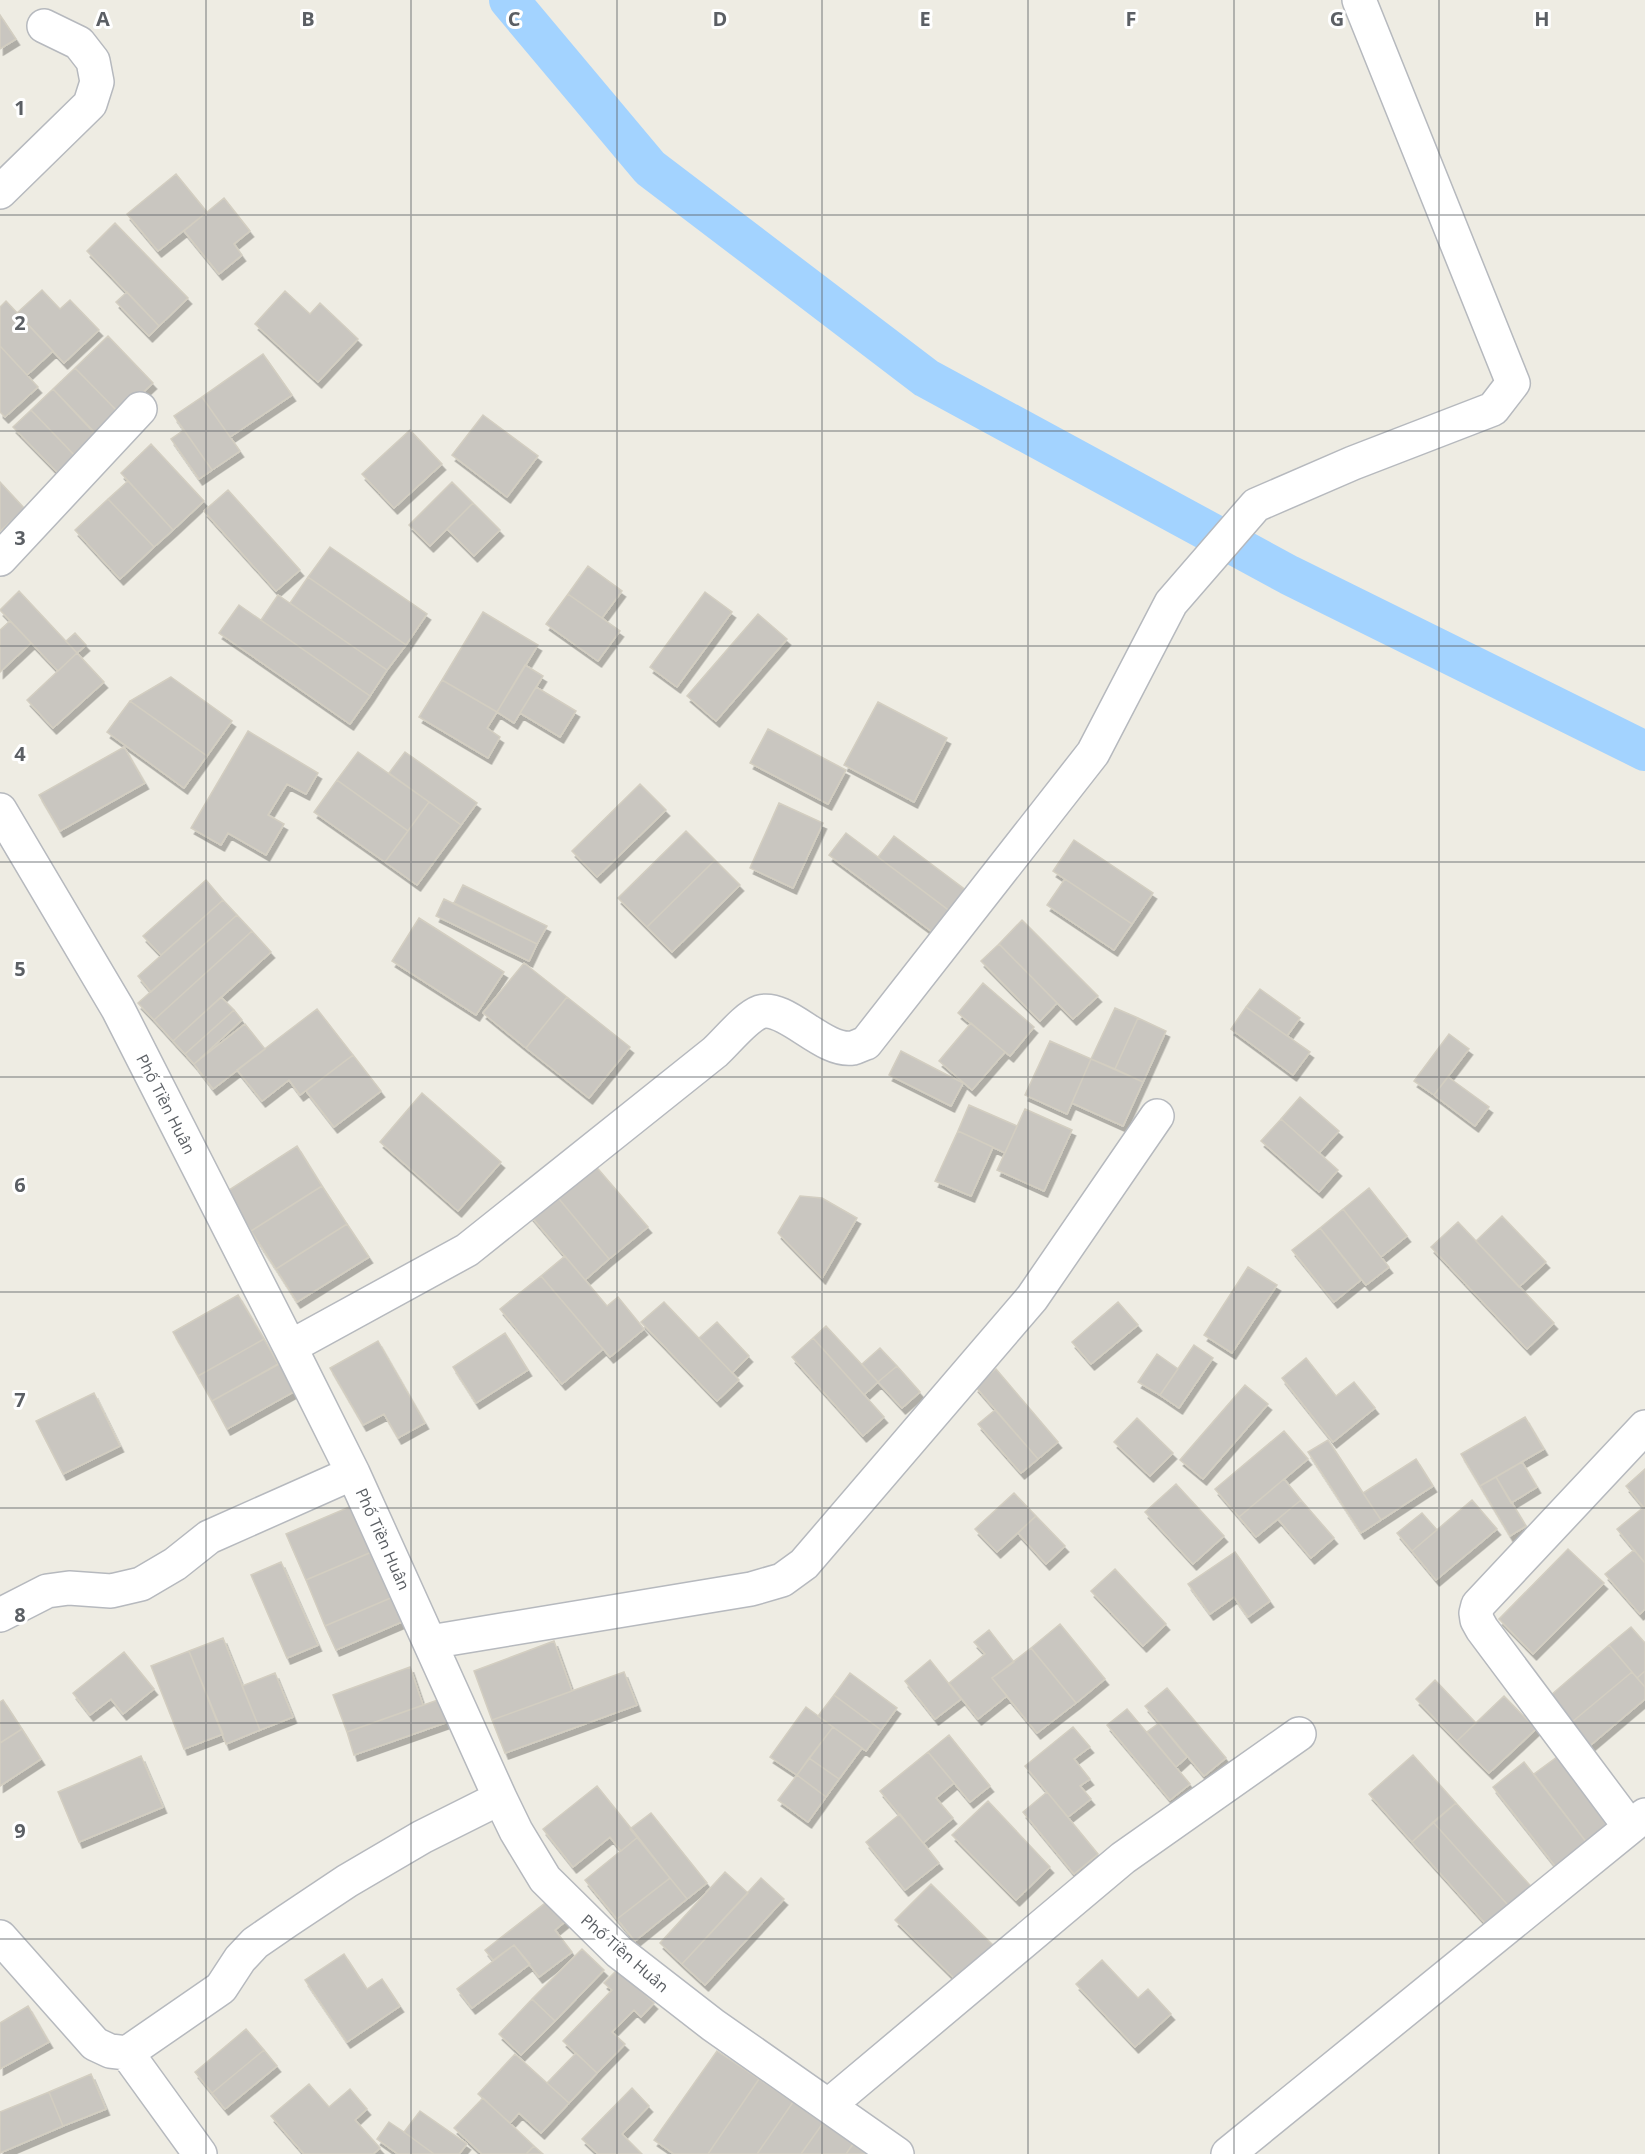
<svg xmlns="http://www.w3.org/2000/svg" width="1645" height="2154" viewBox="0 0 1645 2154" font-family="'Open Sans',sans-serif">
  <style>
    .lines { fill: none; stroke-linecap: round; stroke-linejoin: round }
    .canal { stroke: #a3d3ff; stroke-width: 40 }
    .building { fill: #c9c6c0; stroke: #d3cec1; stroke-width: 1.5; filter: url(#shadow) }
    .minor-casing { stroke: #b6b9be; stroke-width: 36 }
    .minor { stroke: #fff; stroke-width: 33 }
    .grid { fill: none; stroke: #5b5f64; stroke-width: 1.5; stroke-opacity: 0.55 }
    .labels { text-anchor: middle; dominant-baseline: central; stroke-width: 6; stroke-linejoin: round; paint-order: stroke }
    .street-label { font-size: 16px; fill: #5b5f64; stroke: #fff }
    .grid-label { font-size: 20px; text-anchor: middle; font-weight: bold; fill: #5b5f64; stroke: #fff; stroke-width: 6; stroke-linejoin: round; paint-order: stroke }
  </style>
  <defs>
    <filter id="shadow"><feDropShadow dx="3.5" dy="6" stdDeviation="0" flood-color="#0004"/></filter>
  </defs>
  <rect width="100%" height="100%" fill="#eeece3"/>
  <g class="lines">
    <path class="canal" d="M509,0L650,168L926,378L1289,575L1645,751"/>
  </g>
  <path class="building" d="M0,15L16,39L0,49Z
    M176,174L207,212L158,251L127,214Z
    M224,198L250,231L234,244L242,255L219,274L184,231Z
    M115,223L188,298L159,326L87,251Z
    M42,290L60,309L70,300L99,330L64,363L17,313Z
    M285,291L310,314L320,303L358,339L318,382L255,324Z
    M127,292L159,326L149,336L116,302Z
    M6,301L53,351L27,375L0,346V307Z
    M108,336L153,383L120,414L75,368Z
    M0,346L38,387L5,417L0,412Z
    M263,354L292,395L230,437L202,397Z
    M75,368L120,414L97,436L53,389Z
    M53,389L105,443L83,464L31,410Z
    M202,397L240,451L212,470L174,416Z
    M31,410L75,456L58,473L13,427Z
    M483,415L538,456L507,497L452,455Z
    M184,430L212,470L199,479L171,439Z
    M410,430L442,464L394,508L362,474Z
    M151,444L204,501L173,530L121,473Z
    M128,481L173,530L154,547L108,499Z
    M0,482L25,509L0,531Z
    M452,482L473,503L430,546L409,525Z
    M228,490L300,570L276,591L204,511Z
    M108,499L154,547L120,579L75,530Z
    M473,503L500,530L474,556L447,529Z
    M330,547L427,614L406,645L308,577Z
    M588,566L622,591L602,618L568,594Z
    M308,577L406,645L387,670L290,603Z
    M19,591L77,653L58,671L0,610Z
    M705,592L732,612L677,687L650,667Z
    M568,594L620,631L598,661L546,624Z
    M278,595L387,670L370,696L261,620Z
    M239,605L370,696L350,724L219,633Z
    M483,612L538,645L497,712L442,680Z
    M758,614L787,639L716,721L687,696Z
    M10,621L31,643L0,672V630Z
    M75,633L86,645L77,653L66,641Z
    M77,653L104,682L53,728L27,700Z
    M525,665L543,676L514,723L497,712Z
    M171,677L232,721L207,756L130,701Z
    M442,680L497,712L487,728L500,737L488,758L419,717Z
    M536,687L576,711L560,737L520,713Z
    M130,701L207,756L184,788L107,732Z
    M878,702L947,738L914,802L844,765Z
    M768,729L846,770L828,804L750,763Z
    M248,731L318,773L306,794L287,784L268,815L284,824L266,855L228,833L221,845L191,828Z
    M124,747L145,783L60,831L39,795Z
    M358,752L429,802L408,831L337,780Z
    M405,752L477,803L461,825L389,773Z
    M337,780L408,831L385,862L314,812Z
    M640,784L666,810L597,877L572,851Z
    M429,802L461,825L417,885L385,862Z
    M779,803L823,823L793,888L750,868Z
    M686,831L715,860L647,927L618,898Z
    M846,833L955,915L939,937L829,855Z
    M894,836L971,894L955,915L878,857Z
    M1074,840L1153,893L1132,924L1053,871Z
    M715,860L740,885L672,952L647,927Z
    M1065,879L1132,924L1114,950L1047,905Z
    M206,880L223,900L161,955L143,936Z
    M463,885L547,926L537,944L454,903Z
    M444,899L537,944L529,961L436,916Z
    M223,900L237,915L151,992L138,976Z
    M237,915L252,931L154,1020L138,1003Z
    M419,918L504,972L476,1015L392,961Z
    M1022,920L1098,996L1073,1019L999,944Z
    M252,931L271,952L173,1041L154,1020Z
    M999,944L1057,1003L1040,1021L981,961Z
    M524,963L567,997L526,1048L483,1013Z
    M983,983L1034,1027L1010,1056L958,1013Z
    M1260,989L1300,1018L1287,1036L1246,1007Z
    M221,997L234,1010L185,1054L173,1041Z
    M567,997L630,1047L589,1098L526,1048Z
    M1246,1007L1310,1052L1293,1075L1231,1029Z
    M1115,1008L1138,1018L1115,1069L1091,1059Z
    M317,1009L353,1055L300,1095L289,1080L262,1101L237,1070Z
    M234,1010L242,1020L194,1064L185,1054Z
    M1138,1018L1166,1031L1143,1082L1115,1069Z
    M971,1023L1005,1052L972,1090L939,1061Z
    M245,1024L265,1049L213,1089L194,1064Z
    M1449,1034L1469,1049L1434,1095L1414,1081Z
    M1050,1041L1091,1059L1067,1114L1025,1095Z
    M901,1051L963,1083L951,1106L889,1075Z
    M353,1055L381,1091L334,1127L306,1091Z
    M1091,1059L1143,1082L1123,1126L1072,1103Z
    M1448,1077L1489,1107L1475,1126L1434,1095Z
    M422,1093L501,1162L458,1211L380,1142Z
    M1300,1097L1339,1131L1319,1153L1281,1119Z
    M969,1105L1017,1126L1005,1153L958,1131Z
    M1025,1109L1072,1130L1044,1191L997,1170Z
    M1281,1119L1338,1170L1319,1192L1261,1141Z
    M958,1131L993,1147L971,1196L935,1181Z
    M297,1146L322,1186L251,1231L226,1192Z
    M593,1163L648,1227L609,1259L555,1194Z
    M322,1186L347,1224L276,1269L251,1231Z
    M1369,1188L1407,1236L1381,1257L1343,1209Z
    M555,1194L609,1259L585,1280L530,1215Z
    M800,1196L822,1198L857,1218L822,1278L778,1233Z
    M1343,1209L1389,1267L1366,1285L1320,1228Z
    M1502,1216L1546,1262L1519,1287L1476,1241Z
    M1458,1222L1554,1323L1527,1349L1431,1247Z
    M347,1224L369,1257L297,1302L276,1269Z
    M1320,1228L1361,1280L1334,1302L1292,1250Z
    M565,1256L607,1306L618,1297L644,1329L610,1357L541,1276Z
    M1248,1267L1277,1285L1232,1353L1204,1335Z
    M541,1276L603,1349L562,1384L500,1309Z
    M238,1295L264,1339L198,1376L173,1332Z
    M664,1302L739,1380L717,1401L641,1322Z
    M1118,1302L1138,1325L1091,1364L1072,1342Z
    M717,1322L749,1356L732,1373L699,1338Z
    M826,1326L878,1382L864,1395L813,1338Z
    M505,1333L528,1370L476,1403L453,1367Z
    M813,1338L884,1417L863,1436L792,1357Z
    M264,1339L278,1364L212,1401L198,1376Z
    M378,1341L425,1423L398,1438L384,1414L363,1425L330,1368Z
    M1194,1345L1213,1358L1179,1408L1160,1395Z
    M880,1348L897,1366L878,1382L862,1364Z
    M1157,1354L1178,1369L1160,1395L1138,1382Z
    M290,1358L306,1385L227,1429L212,1401Z
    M1306,1358L1336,1396L1354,1382L1375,1408L1333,1442L1282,1378Z
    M897,1366L920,1392L902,1408L878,1382Z
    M996,1369L1058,1442L1038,1459L975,1386Z
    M1245,1385L1268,1404L1203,1479L1180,1460Z
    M94,1393L120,1446L63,1474L36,1421Z
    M995,1410L1038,1459L1021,1473L978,1424Z
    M1525,1417L1544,1449L1480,1486L1461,1454Z
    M1137,1418L1173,1453L1150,1476L1114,1442Z
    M1284,1431L1308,1459L1239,1517L1215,1489Z
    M1328,1440L1381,1520L1361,1533L1308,1452Z
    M1416,1459L1433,1486L1381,1520L1363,1493Z
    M1522,1462L1537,1487L1511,1503L1496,1477Z
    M1645,1469V1509L1626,1486Z
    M1496,1477L1526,1526L1510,1536L1480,1486Z
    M1284,1479L1301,1500L1256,1537L1239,1517Z
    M1176,1484L1224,1536L1193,1564L1145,1512Z
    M1014,1493L1036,1516L997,1552L975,1529Z
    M1301,1500L1334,1538L1311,1558L1278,1519Z
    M1472,1500L1497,1529L1436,1580L1412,1551Z
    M361,1502L381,1548L306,1580L286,1534Z
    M1644,1507L1645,1509V1563L1617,1529Z
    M1422,1513L1437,1530L1412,1551L1397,1533Z
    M1036,1516L1065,1546L1046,1564L1018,1533Z
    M381,1548L400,1594L325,1626L306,1580Z
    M1568,1549L1604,1583L1533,1654L1499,1619Z
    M1634,1550L1645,1563V1609L1640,1614L1605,1574Z
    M1235,1552L1270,1601L1248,1617L1234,1597L1210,1614L1188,1584Z
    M281,1562L318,1645L287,1658L251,1575Z
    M1115,1569L1166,1624L1143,1646L1091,1591Z
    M400,1594L411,1618L336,1650L325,1626Z
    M1060,1624L1105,1679L1076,1703L1031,1648Z
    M1631,1627L1645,1643V1671L1637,1678L1609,1645Z
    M989,1630L1014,1662L992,1678L1007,1696L978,1719L949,1683L985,1654L974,1642Z
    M223,1638L260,1730L226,1744L189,1651Z
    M554,1641L572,1691L492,1720L474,1671Z
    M1609,1645L1632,1672L1566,1727L1544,1701Z
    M1031,1648L1076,1703L1037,1733L992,1678Z
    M189,1651L223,1734L184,1749L151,1666Z
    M124,1652L154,1689L123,1714L111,1699L90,1715L73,1693Z
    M930,1660L961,1699L935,1719L905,1681Z
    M410,1667L423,1705L347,1732L333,1695Z
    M1645,1671V1687L1637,1678Z
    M624,1672L637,1705L505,1753L492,1720Z
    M1632,1672L1645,1687V1699L1586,1749L1566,1727Z
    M275,1673L293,1717L260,1730L242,1686Z
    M850,1673L897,1708L881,1730L834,1695Z
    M1435,1680L1476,1723L1457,1741L1416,1699Z
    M1167,1688L1226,1758L1204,1776L1145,1706Z
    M452,1695L459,1718L354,1755L347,1732Z
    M834,1695L881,1730L866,1751L818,1716Z
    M1504,1696L1536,1729L1489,1773L1457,1741Z
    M3,1700L22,1729L0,1743V1702Z
    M806,1707L833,1727L797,1775L770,1757Z
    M1127,1709L1190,1784L1170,1800L1107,1725Z
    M1159,1723L1187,1757L1176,1767L1147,1732Z
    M833,1727L862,1748L839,1779L809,1758Z
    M1073,1727L1090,1747L1074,1759L1090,1779L1080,1786L1091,1799L1068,1817L1025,1766Z
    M22,1729L41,1759L0,1786V1743Z
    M949,1735L990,1786L970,1802L928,1752Z
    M928,1752L954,1783L936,1798L953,1818L923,1843L880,1791Z
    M1413,1755L1456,1803L1412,1842L1369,1794Z
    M141,1756L163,1807L79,1842L58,1792Z
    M1557,1757L1618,1833L1594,1852L1534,1774Z
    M809,1758L839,1779L826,1797L797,1775Z
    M1524,1762L1594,1852L1563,1876L1493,1787Z
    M797,1775L826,1797L808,1822L778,1800Z
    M597,1786L638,1837L621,1851L610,1837L573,1867L543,1829Z
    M1047,1792L1098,1854L1074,1874L1023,1812Z
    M988,1801L1050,1867L1016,1900L952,1835Z
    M1456,1803L1537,1893L1515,1913L1433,1822Z
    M651,1813L707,1883L687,1899L630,1829Z
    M900,1814L939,1863L905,1890L866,1842Z
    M1433,1822L1515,1913L1493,1932L1412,1842Z
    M638,1837L670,1878L617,1919L585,1880Z
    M725,1872L748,1893L682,1964L660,1943Z
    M670,1878L687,1899L635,1941L617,1919Z
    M761,1878L784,1899L705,1985L682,1964Z
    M931,1884L995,1947L959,1983L895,1920Z
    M549,1900L566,1921L555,1930L572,1952L539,1977L514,1945L493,1960L485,1950Z
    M514,1945L530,1964L472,2008L457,1989Z
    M582,1949L604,1970L555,2021L532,1999Z
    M344,1954L367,1989L382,1979L400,2006L347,2042L305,1980Z
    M1102,1960L1138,1998L1148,1989L1171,2014L1135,2047L1076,1984Z
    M618,1969L654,2003L641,2017L634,2010L612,2032L625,2044L597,2073L563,2041L612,1990L604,1983Z
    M532,1999L555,2021L521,2055L499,2034Z
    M28,2006L49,2042L0,2069V2023Z
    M246,2029L264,2050L212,2093L195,2072Z
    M264,2050L277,2066L225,2109L212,2093Z
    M717,2051L759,2079L708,2154H674L654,2140Z
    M576,2053L597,2073L569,2103L547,2083Z
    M515,2054L569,2103L541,2133L519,2113L510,2123L478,2094Z
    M91,2074L106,2109L63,2126L49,2092Z
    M759,2079L793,2102L757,2154H708Z
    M309,2084L329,2107L350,2089L367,2109L355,2120L380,2148L373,2154H304L271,2116Z
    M632,2088L649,2106L622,2134L642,2154H598L582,2139Z
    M49,2092L63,2126L0,2153V2112Z
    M483,2098L534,2146L526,2154H482L454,2128Z
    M793,2102L823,2123L801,2154H757Z
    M420,2111L467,2144L459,2154H434L404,2132Z
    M389,2122L404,2132L434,2154H398L377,2139Z
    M823,2123L853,2144L846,2154H801Z
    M853,2144L868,2154H846Z
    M534,2146L543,2154H526Z"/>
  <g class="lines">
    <defs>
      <path id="minor" d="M0,192L90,104L97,82L93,61L79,43L44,26
        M0,559L140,409
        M0,810L118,1009L290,1347L353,1473L500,1798L516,1831L545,1879L619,1952L713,2025L897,2154
        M290,1347L467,1250L715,1052C727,1041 746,1017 760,1012C786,1004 823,1053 853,1048C857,1047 862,1044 866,1043L1093,753L1171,603L1256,505L1353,463L1493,409L1513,383L1359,0
        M0,1615L47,1591L69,1588L111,1591L141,1584L175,1564L209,1537L353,1473
        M430,1642L751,1589L782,1580L804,1564L1032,1298L1157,1116
        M1630,1827L1482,1629L1477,1620L1476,1613L1478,1605L1645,1427
        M0,1937L95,2044L110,2051L127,2053L221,1988L240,1959L255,1943L287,1921L347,1881L422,1837L500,1798
        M127,2053L200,2154
        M829,2105L1123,1858L1299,1734
        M1228,2154L1645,1815"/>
    </defs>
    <use href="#minor" class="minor-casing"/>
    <use href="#minor" class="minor"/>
  </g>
  <path class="grid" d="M206,0V2154M411,0V2154M617,0V2154M822,0V2154M1028,0V2154M1234,0V2154M1439,0V2154M0,215H1645M0,431H1645M0,646H1645M0,862H1645M0,1077H1645M0,1292H1645M0,1508H1645M0,1723H1645M0,1939H1645"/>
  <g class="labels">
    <g class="street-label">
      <text transform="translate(166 1104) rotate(63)">Phố Tiền Huân</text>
      <text transform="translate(383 1539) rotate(66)">Phố Tiền Huân</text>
      <text transform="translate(625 1953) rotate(41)">Phố Tiền Huân</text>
    </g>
  </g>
  <g class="grid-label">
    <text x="103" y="26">A</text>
    <text x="308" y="26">B</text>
    <text x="514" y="26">C</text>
    <text x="720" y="26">D</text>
    <text x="925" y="26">E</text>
    <text x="1131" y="26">F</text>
    <text x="1337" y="26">G</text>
    <text x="1542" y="26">H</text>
    <text x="20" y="115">1</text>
    <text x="20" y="330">2</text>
    <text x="20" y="545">3</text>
    <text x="20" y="761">4</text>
    <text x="20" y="976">5</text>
    <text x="20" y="1192">6</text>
    <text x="20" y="1407">7</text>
    <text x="20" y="1622">8</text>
    <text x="20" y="1838">9</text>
  </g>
</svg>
